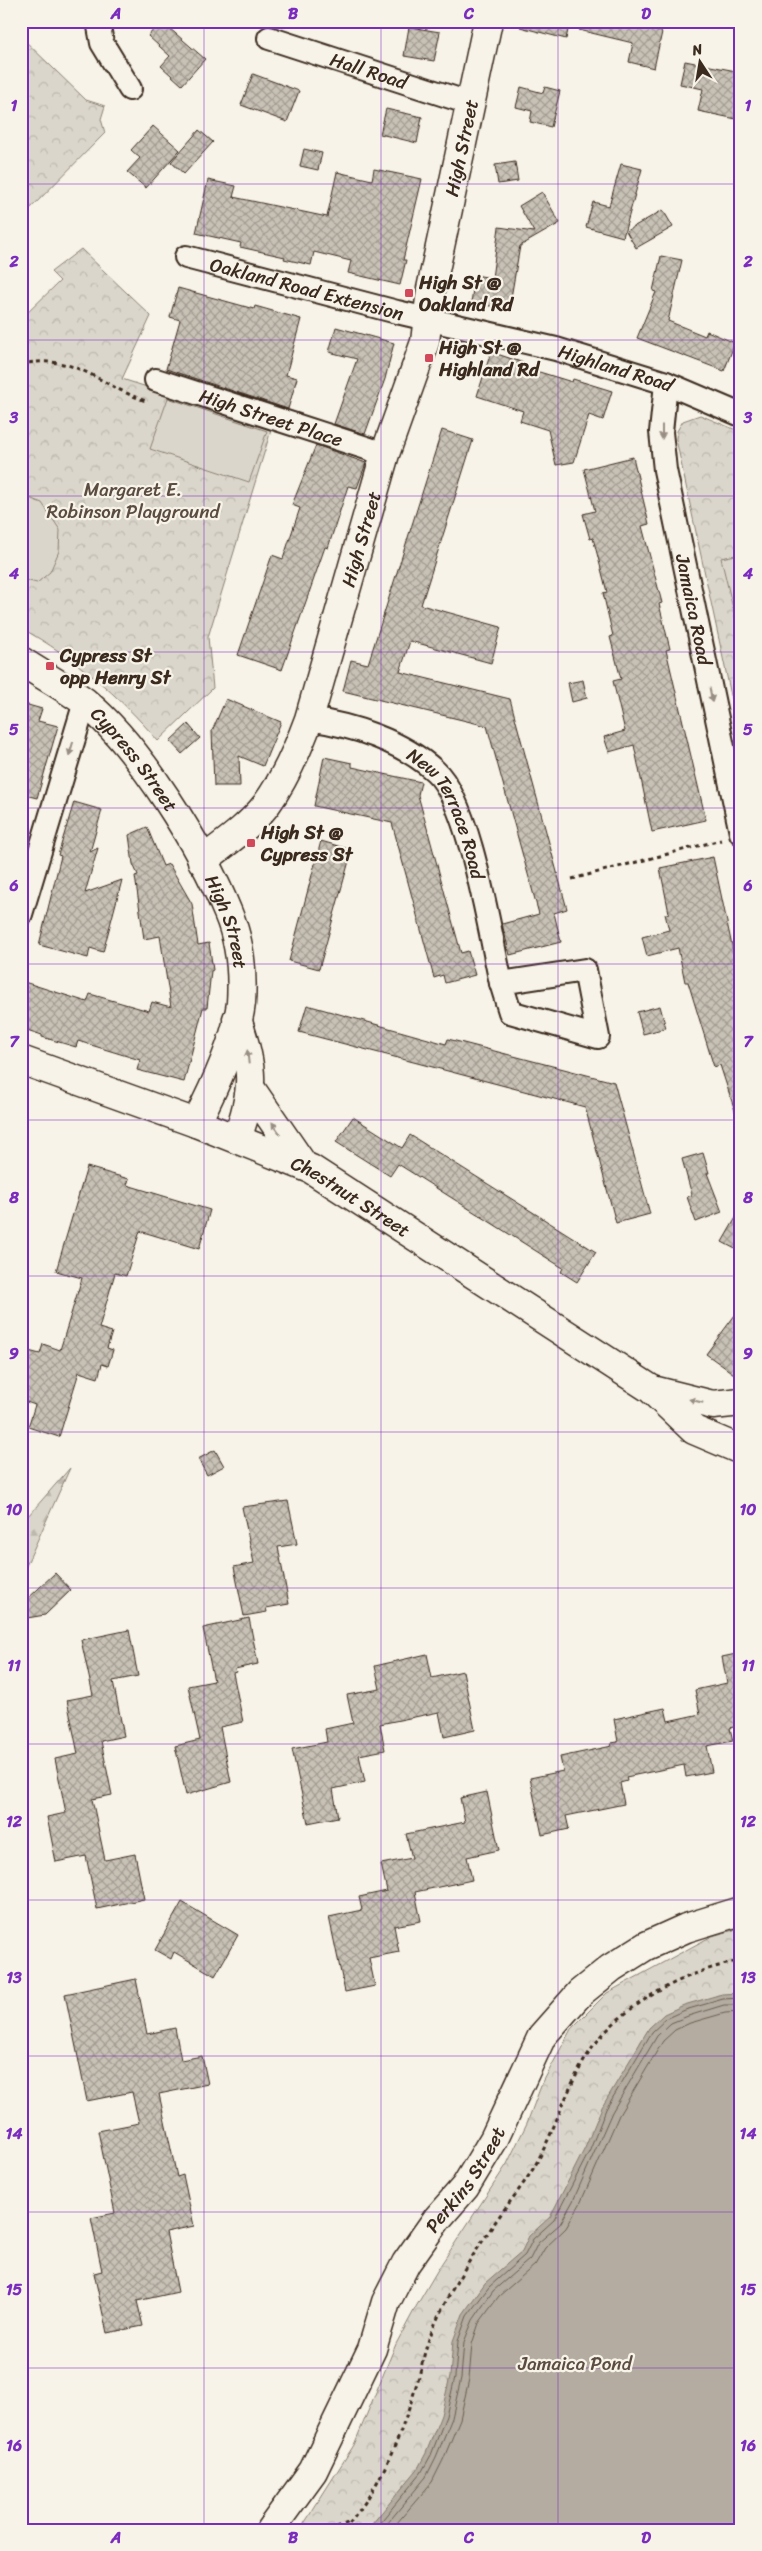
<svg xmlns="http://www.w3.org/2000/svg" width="762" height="2551" viewBox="0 0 762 2551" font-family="Sriracha,sans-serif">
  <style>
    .forest { fill: url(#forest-firs); stroke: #8b8074 }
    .park { fill: url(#park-crowns); stroke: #8b8074 }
    .pitch { fill: #dbd6cb; stroke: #8b8074 }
    .water { fill: #b4aca0; stroke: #84786c }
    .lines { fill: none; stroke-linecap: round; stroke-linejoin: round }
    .shore { stroke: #6b5e52; stroke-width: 1 }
    .stream { stroke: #84786c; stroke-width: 6 }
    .building { fill: url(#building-cross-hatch); stroke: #3b2a1e }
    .minor-casing { stroke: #3b2a1e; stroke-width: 26 }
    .tertiary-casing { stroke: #3b2a1e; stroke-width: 31 }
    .secondary-casing { stroke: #3b2a1e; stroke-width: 31 }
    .path { stroke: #3b2a1e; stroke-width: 3; stroke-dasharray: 4 4; stroke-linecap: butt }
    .minor { stroke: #f7f3e8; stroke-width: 22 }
    .tertiary { stroke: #f7f3e8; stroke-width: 28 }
    .secondary { stroke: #f7f3e8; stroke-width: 28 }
    .oneway { fill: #998e83 }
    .grid { fill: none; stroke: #7b2cbf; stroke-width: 1; stroke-opacity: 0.55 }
    .poi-dot { fill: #d1495b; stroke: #f7f3e8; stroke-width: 2 }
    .labels { text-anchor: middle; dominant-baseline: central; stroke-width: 4.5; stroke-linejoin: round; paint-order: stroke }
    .street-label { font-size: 19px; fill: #3b2a1e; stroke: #f7f3e8 }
    .poi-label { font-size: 19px; font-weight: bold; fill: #3b2a1e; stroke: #f7f3e8; text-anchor: start }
    .park-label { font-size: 19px; fill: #5b4c41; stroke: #f7f3e8 }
    .neatline { fill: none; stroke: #7b2cbf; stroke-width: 2 }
    .grid-label { font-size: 16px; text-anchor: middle; font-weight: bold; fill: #7b2cbf }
  </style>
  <defs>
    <pattern id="forest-firs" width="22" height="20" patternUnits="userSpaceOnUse" patternTransform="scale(1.25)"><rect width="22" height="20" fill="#dbd6cb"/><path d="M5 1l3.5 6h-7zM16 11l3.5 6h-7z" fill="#bdb8ae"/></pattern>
    <pattern id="park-crowns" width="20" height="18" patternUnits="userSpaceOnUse" patternTransform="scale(1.25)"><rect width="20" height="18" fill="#dbd6cb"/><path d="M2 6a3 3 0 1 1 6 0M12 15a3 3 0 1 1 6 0" fill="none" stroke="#bdb8ae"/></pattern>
    <pattern id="building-cross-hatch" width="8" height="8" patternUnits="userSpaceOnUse" patternTransform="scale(1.25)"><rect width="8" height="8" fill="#c8c1b6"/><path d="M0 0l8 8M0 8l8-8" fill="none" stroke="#a49d93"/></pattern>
  </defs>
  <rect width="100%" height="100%" fill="#f7f3e8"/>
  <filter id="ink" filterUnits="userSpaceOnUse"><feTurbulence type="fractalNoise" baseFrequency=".02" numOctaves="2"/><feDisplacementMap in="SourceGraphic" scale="10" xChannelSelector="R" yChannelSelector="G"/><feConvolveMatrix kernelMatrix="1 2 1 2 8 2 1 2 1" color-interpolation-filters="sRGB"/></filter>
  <g filter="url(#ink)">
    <path class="forest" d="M70,1468L21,1577V1524Z"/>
    <path class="park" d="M21,37L86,100L105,106L101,119L105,133L21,218Z
      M81,249L151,316L122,379L272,427L208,637L213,688L158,741C119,695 75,658 21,628V319L60,281L51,272Z
      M700,415L741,432V742L676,439L677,431L683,421Z
      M741,1928V2530H300L354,2445L396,2344L417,2305L440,2266L507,2164L527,2123L541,2086L571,2029L607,1993L712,1936Z"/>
    <path class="pitch" d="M168,398L267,431L249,482L150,449Z
      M21,495L42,503L60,530L59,551L50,572L37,583L21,579Z
      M741,554V642L721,558Z"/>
    <path class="water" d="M741,1993V2530H367L417,2470L426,2453L441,2415L450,2376L453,2341L463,2314L485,2283L522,2251L529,2236L550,2217L585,2148L602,2107L649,2028L664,2014L684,2005L722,1994Z"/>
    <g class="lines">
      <path class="shore" d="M374,2530L421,2473L431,2455L446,2416L455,2377L458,2341L467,2316L489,2287L525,2255L533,2239L554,2220L590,2150L606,2109L652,2032L667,2018L685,2010L723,1999L741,1998
        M382,2530L426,2477L436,2457L452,2418L461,2378L464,2342L473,2320L493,2291L530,2259L538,2243L560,2224L573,2201L612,2112L657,2036L671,2023L688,2016L724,2005H741
        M391,2530L432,2482L443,2460L460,2419L469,2379L472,2344L479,2323L499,2296L535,2265L545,2248L566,2228L580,2204L619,2115L663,2041L675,2030L690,2023L725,2013L741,2012"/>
      <path class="stream" d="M21,2524L26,2530"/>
    </g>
    <path class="building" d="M161,21L205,59L182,85L161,66L170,56L148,36Z
      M521,21H570L566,39L520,27Z
      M581,21H608L662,32L654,68L629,62L633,43L579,30Z
      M409,27L440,32L434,61L404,56Z
      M685,61L741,72V120L698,111L703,89L680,84Z
      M253,74L299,91L287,122L241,105Z
      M521,87L543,93L545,87L560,91L551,127L530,122L532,111L516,107Z
      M386,109L422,117L417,143L380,134Z
      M153,126L180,150L146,188L127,172L140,158L131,150Z
      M199,130L213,142L184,174L171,162Z
      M304,149L322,153L318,170L300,166Z
      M515,162L518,181L498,184L495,165Z
      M621,164L642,169L623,237L586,227L593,202L609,206Z
      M374,169L422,179L403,260H406L400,285L348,273L351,261L314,252L311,265L284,259L285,257L240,247L241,243L196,233L208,180L236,186L233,197L327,217L337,172L372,180Z
      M542,192L560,223L520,246L509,309L471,303L475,275L492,278L499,227L534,232L519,206Z
      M663,210L673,227L636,248L626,231Z
      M661,256L682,260L668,321L705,336L707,331L735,343L724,371L637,338L656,292L653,291Z
      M178,288L254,309L255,306L301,319L286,375L297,378L288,409L166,369L180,320L170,317Z
      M336,327L394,343L385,379L365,434L334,424L357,359L329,352Z
      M491,352L524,363L523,367L572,382L573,379L612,391L603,420L589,415L574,462L556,465L548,430L520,421L523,411L477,396Z
      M442,430L473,440L421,605L501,627L491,663L410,641L400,672L510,699L567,909L554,913L561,942L510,955L502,924L539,914L487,726L343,691L351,660L368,664Z
      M316,445L366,463L357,488L348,486L328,548L325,547L282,670L238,655L272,555L283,559L300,508L292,505Z
      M633,457L649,524L642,526L662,603L659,604L670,649L666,650L706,820L652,832L634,745L609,752L604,737L625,731L613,681L621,679L610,637L613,636L603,593L607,592L593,538L590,539L583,514L595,511L584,469Z
      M583,680L587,698L572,702L568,683Z
      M226,699L281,722L263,766L239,756L240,786H214L212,731Z
      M21,703L42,709L38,721L58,726L37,798L21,794Z
      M188,724L200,738L182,754L170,741Z
      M324,757L352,763V767L421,782L418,795L461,953L468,951L475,975L445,983L443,975L434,978L392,823L314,806Z
      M74,802L102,810L90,852L98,848L85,893L122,880L103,952L90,948L88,958L39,945L61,856L58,855Z
      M147,827L163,866L169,864L192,904L198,945L209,943L213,970L211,971L207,1008H203L184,1082L137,1070L140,1060L78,1041L76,1047L42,1037V1035L21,1028V981L87,1002L90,994L149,1011L152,1002L171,1007L160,936L144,939L135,876L138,875L133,864L129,835Z
      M321,841L352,850L319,969L289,961Z
      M713,857L741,988V1116L737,1117L720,1065L714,1067L688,982H685L678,948L647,956L642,937L669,930L665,914L669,913L660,868Z
      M307,1005L446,1044L448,1039L614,1082L650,1214L616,1223L585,1107L299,1032Z
      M660,1006L666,1028L643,1034L637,1012Z
      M353,1117L402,1148L410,1135L596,1252L577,1282L561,1272L563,1268L398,1164L390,1176L336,1142Z
      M703,1153L709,1173H707L722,1212L696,1222L687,1197L692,1195L682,1159Z
      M87,1167L129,1179L127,1185L210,1210L199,1249L140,1231L126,1276L115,1273L99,1328L112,1332L107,1348L113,1350L108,1366L102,1364L98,1378L79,1372L59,1437L28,1427L35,1405L21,1400V1349L40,1354L43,1344L60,1350L82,1278L56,1271Z
      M741,1209V1252L722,1242Z
      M741,1307V1379L706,1354Z
      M215,1450L224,1466L207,1475L198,1459Z
      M288,1501L297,1544L278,1547L289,1604L266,1608L267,1612L244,1616L234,1567L254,1563L242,1507Z
      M55,1573L71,1590L45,1615L21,1619V1605Z
      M249,1618L258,1664L235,1669L236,1672L233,1673L243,1722L220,1727L231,1782L186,1795L175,1746L200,1740L188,1686L214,1681L203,1628Z
      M129,1630L138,1676L113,1681L124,1736L101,1741L112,1795L92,1799L105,1860L135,1854L144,1899L97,1909L86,1856L56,1862L47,1817L66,1813L55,1759L78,1754L67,1700L93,1695L81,1640Z
      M741,1653V1725L730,1728L733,1741L707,1746L712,1772L686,1777L684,1765L626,1777L627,1781L620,1783L624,1804L566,1816L569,1829L542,1835L530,1778L563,1771L560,1757L612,1746L611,1743L618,1742L614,1719L665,1708L668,1721L700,1714L695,1690L727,1683L722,1657Z
      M427,1654L432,1678L463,1671L475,1730L444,1737L439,1712L380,1724L385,1750L359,1755L365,1782L333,1789L338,1817L308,1823L292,1749L327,1742L325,1729L353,1723L347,1695L380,1689L375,1666Z
      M487,1792L499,1850L467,1857L472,1880L415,1892L421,1921L394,1926L399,1952L369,1958L375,1986L345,1992L329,1917L362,1910L359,1897L387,1891L381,1864L412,1858L406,1834L465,1822L460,1798Z
      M182,1902L238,1935L215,1976L174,1952L171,1959L155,1950Z
      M136,1979L147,2034L175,2028L181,2060L202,2056L208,2084L159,2094L177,2177L183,2175L194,2226L166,2232L178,2292L137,2301L143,2326L107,2333L94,2273L102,2271L91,2218L115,2213L98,2131L139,2123L132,2092L87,2101L65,1994Z"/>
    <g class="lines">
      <defs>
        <g id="minor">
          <path d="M98,21L102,43L130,89"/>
          <path id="s1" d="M269,38L469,103"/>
          <path id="s2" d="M186,257L397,312L556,349L666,383L741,415"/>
          <path id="s3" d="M156,380L385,454"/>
          <path id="s4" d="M666,383L661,432L665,470L741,833"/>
          <path id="s5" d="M309,719C352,725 402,741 435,771C470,802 490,934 501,983"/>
          <path d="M21,914L85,702"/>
          <path d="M585,970L598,1037L510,1012L501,983Z"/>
        </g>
        <g id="tertiary">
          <path id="s6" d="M202,861C224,844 249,827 266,805C285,779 298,749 309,719L385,454L425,342L431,289L488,21"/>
          <path d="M21,1060L196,1123"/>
        </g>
        <g id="secondary">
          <path id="s7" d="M21,661C42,675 65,687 85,702C140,747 201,847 228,913C240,941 243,973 241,1003C237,1039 213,1090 196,1123L311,1169L651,1389L694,1430L741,1450"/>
          <path d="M251,1089L304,1166"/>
          <path d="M237,1138C255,1090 254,1068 237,1019"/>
          <path d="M653,1390L713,1405L741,1402"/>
          <path id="s8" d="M270,2530L313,2471L372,2349L386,2302L406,2263L437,2219L465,2187L494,2139L542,2036L580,1993L611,1968L646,1946L686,1928L741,1911"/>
        </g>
      </defs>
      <use href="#minor" class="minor-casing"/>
      <use href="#tertiary" class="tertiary-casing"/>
      <use href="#secondary" class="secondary-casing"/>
      <path class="path" d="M21,364C77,353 98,385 146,401
        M572,879L721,840
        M329,2530L350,2522
        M344,2530C379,2490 401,2437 416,2386C421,2372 423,2356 428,2342C443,2299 471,2258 496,2221C510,2201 526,2182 537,2162C558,2124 569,2078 596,2043C627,2002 691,1969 741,1961"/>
      <use href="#minor" class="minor"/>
      <use href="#tertiary" class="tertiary"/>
      <use href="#secondary" class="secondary"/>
    </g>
    <defs><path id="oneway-solid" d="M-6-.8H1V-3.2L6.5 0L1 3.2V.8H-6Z" transform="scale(1.25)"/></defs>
    <g class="oneway">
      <use href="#oneway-solid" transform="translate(662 432) rotate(90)"/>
      <use href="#oneway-solid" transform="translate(711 695) rotate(79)"/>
      <use href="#oneway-solid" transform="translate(71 749) rotate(107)"/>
      <use href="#oneway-solid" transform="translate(248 1057) rotate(-96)"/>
      <use href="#oneway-solid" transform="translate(276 1128) rotate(-125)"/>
      <use href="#oneway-solid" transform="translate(696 1401) rotate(-166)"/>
    </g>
  </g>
  <path class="grid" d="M204,21V2530M381,21V2530M558,21V2530M21,184H741M21,340H741M21,496H741M21,652H741M21,808H741M21,964H741M21,1120H741M21,1276H741M21,1432H741M21,1588H741M21,1744H741M21,1900H741M21,2056H741M21,2212H741M21,2368H741"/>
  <g class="poi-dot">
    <rect x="404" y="288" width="10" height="10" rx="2.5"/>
    <rect x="424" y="353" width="10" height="10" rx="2.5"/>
    <rect x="45" y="661" width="10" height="10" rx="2.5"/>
    <rect x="246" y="838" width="10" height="10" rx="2.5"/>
  </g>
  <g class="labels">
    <g class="street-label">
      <text stroke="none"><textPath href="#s1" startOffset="105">Hall Road</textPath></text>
      <text stroke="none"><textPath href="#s6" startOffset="774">High Street</textPath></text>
      <text stroke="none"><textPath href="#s2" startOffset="125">Oakland Road Extension</textPath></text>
      <text stroke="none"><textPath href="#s2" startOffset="444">Highland Road</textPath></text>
      <text stroke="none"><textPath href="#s3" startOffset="121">High Street Place</textPath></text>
      <text stroke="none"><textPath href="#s6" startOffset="369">High Street</textPath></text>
      <text stroke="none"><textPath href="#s4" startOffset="230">Jamaica Road</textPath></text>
      <text stroke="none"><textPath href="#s7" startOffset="152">Cypress Street</textPath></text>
      <text stroke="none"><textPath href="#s5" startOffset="181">New Terrace Road</textPath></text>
      <text stroke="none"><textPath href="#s7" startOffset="341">High Street</textPath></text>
      <text stroke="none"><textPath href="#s7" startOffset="725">Chestnut Street</textPath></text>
      <text stroke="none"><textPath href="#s8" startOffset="404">Perkins Street</textPath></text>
    </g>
    <g class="poi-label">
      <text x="419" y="282">High St @<tspan x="419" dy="22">Oakland Rd</tspan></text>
      <text x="439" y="347">High St @<tspan x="439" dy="22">Highland Rd</tspan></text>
      <text x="60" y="655">Cypress St<tspan x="60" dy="22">opp Henry St</tspan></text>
      <text x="261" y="832">High St @<tspan x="261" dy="22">Cypress St</tspan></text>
    </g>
    <g class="park-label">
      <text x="133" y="489">Margaret E.<tspan x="133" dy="22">Robinson Playground</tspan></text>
      <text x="575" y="2363">Jamaica Pond</text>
    </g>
  </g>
  <rect width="762" height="2551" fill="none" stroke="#f7f3e8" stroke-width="55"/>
  <g transform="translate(700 62) rotate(348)" stroke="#f7f3e8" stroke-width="4" paint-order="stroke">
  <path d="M0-4L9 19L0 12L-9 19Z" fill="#3b2a1e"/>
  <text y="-8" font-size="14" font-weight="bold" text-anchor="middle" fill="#3b2a1e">N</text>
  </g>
  <rect x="28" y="28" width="706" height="2496" class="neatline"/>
  <g class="grid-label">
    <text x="116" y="19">A</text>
    <text x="293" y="19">B</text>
    <text x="469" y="19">C</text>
    <text x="646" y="19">D</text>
    <text x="14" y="111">1</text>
    <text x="748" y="111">1</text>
    <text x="14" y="267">2</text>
    <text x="748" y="267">2</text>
    <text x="14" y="423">3</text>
    <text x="748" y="423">3</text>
    <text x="14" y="579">4</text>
    <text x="748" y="579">4</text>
    <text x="14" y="735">5</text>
    <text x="748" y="735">5</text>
    <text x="14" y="891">6</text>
    <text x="748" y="891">6</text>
    <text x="14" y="1047">7</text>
    <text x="748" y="1047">7</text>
    <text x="14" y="1203">8</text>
    <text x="748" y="1203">8</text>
    <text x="14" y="1359">9</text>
    <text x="748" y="1359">9</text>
    <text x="14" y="1515">10</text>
    <text x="748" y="1515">10</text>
    <text x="14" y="1671">11</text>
    <text x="748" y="1671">11</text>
    <text x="14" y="1827">12</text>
    <text x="748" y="1827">12</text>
    <text x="14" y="1983">13</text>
    <text x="748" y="1983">13</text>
    <text x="14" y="2139">14</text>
    <text x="748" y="2139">14</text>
    <text x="14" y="2295">15</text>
    <text x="748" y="2295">15</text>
    <text x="14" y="2451">16</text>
    <text x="748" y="2451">16</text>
    <text x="116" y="2543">A</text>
    <text x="293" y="2543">B</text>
    <text x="469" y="2543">C</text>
    <text x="646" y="2543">D</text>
  </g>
</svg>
